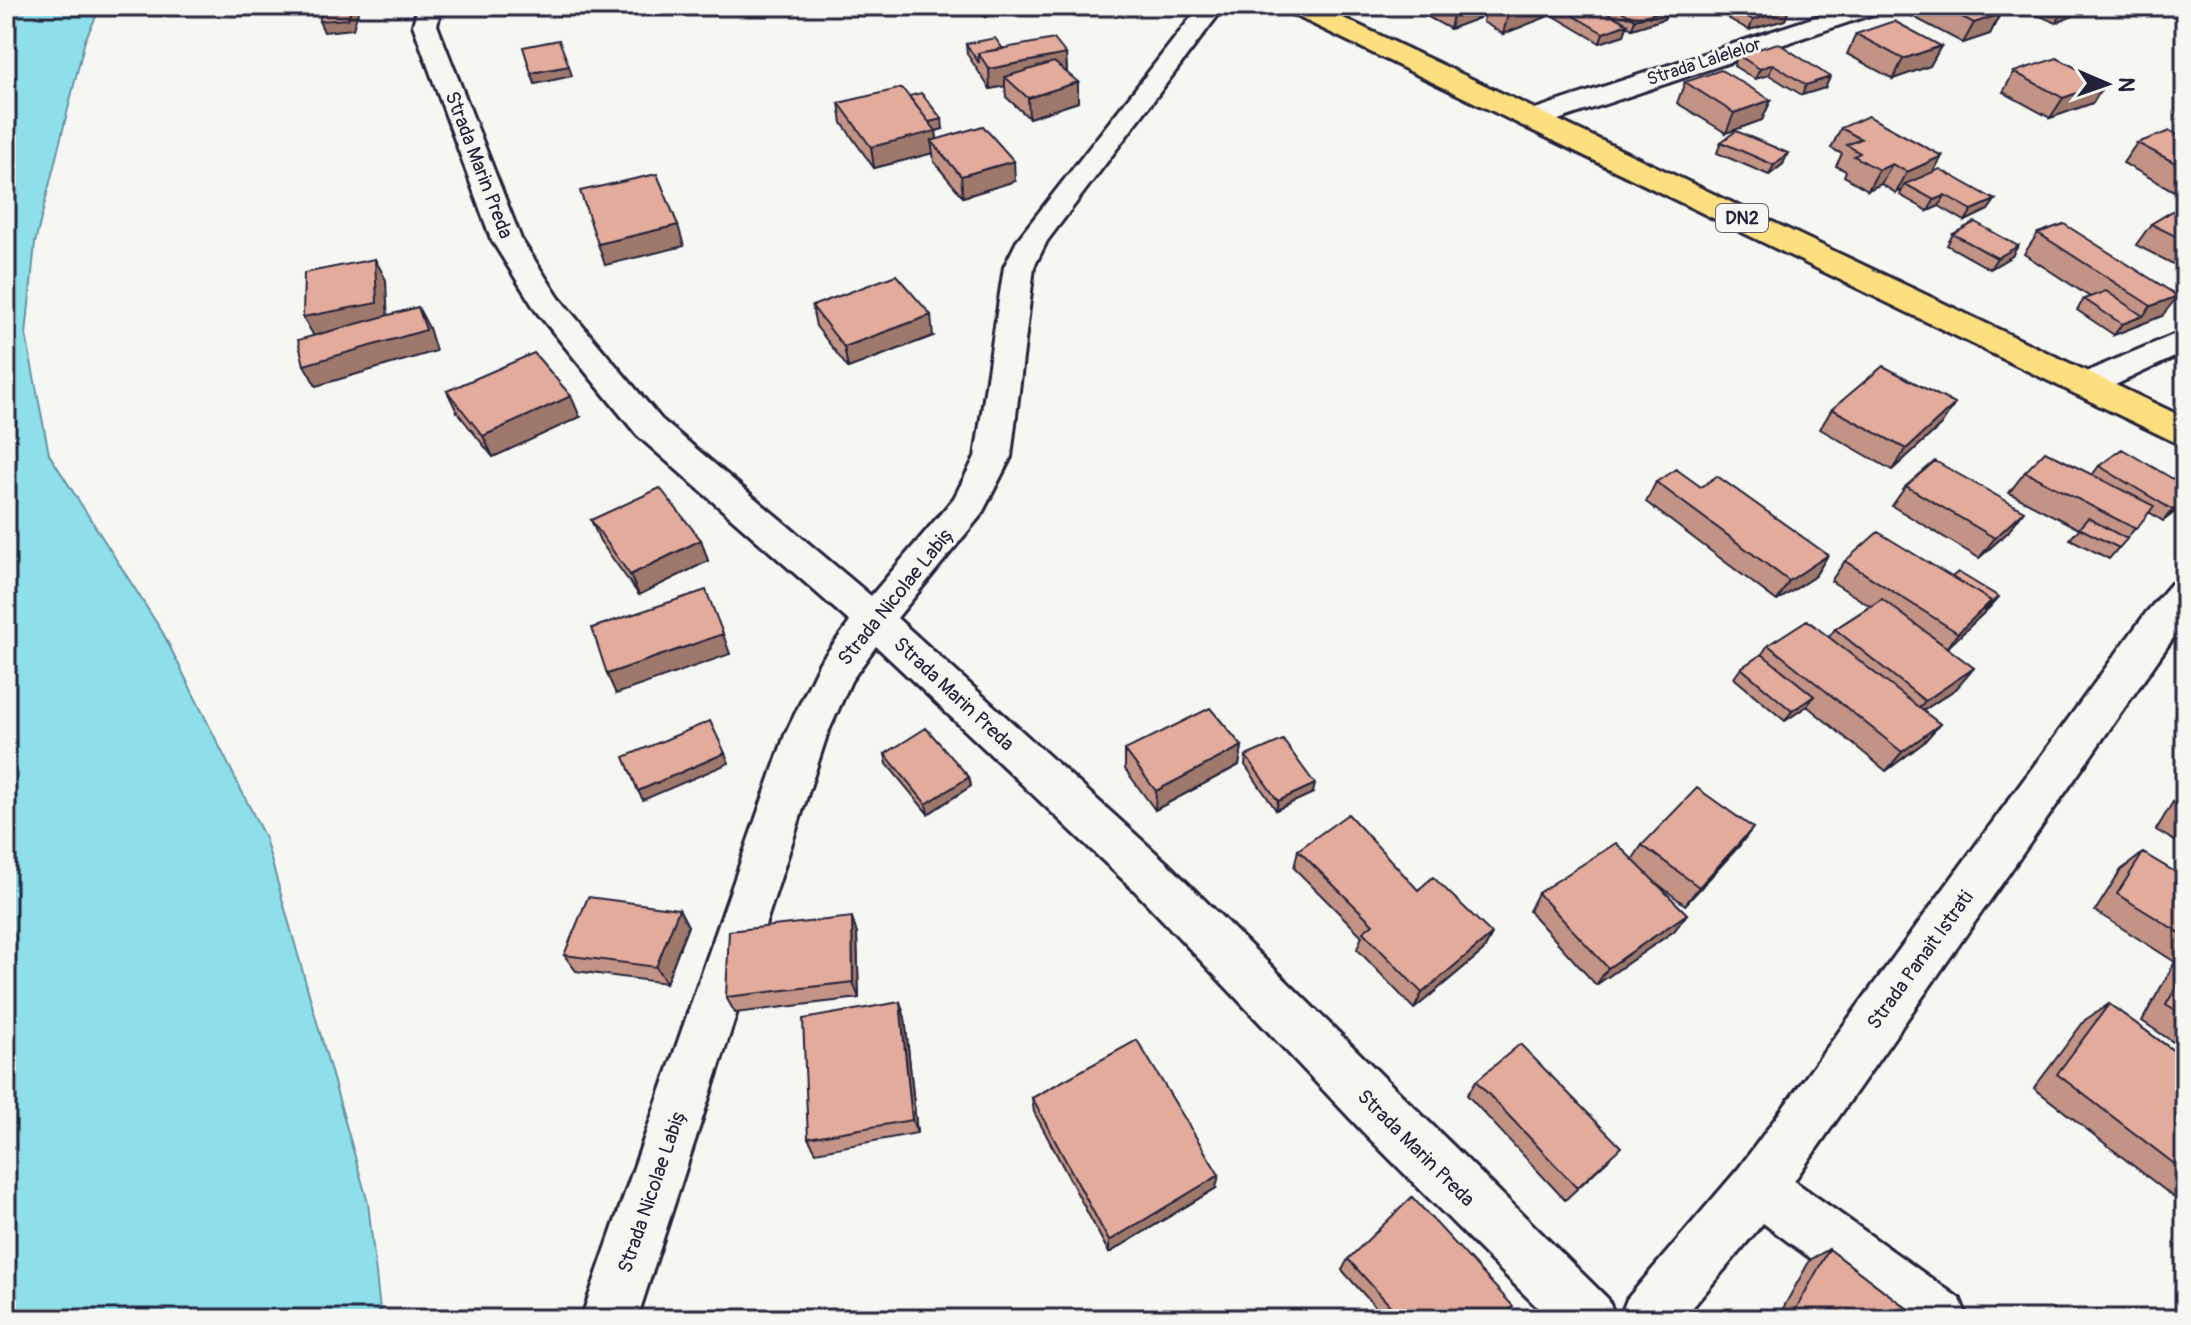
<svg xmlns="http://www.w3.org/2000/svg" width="2191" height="1325" viewBox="0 0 2191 1325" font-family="Pangolin,sans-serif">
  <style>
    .water { fill: #8edfea; stroke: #6393a4; stroke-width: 2 }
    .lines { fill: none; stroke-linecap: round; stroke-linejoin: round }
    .minor-casing { stroke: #22223b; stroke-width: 6 }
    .trunk-casing { stroke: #22223b; stroke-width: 6 }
    .minor { fill: #f6f6f2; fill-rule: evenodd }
    .trunk { fill: #fedf80; fill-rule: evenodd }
    .wall { fill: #c39385; stroke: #22223b; stroke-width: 2 }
    .shaded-wall { fill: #9f786c; stroke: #22223b; stroke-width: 2 }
    .building { fill: #e3ab9b; stroke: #22223b; stroke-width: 2 }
    .labels { text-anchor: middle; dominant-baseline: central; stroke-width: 6; stroke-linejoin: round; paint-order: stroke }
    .far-street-label { font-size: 18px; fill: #22223b; stroke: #f6f6f2 }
    .shield { fill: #f6f6f2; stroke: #626272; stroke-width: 2 }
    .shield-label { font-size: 18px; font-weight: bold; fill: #22223b }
    .street-label { font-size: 20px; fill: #22223b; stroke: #f6f6f2 }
  </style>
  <rect width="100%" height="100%" fill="#f6f6f2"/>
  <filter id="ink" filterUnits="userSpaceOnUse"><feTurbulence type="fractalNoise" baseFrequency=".0125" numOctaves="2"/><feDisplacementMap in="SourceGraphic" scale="16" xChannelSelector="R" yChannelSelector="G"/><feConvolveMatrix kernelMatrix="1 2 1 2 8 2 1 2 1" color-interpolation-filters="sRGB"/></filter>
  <g filter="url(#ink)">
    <path class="water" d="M6,6H101L85,40L35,243L26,335L49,454L163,633L265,838L368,1203L381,1319H6Z"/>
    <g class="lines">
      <defs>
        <path id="minor" d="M418,6H442L437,25L521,239L559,298L661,419L871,596L954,498L975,457L1004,267L1018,239L1200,6H1225L1047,241L1034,267L1011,457L981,515L897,618L1167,863L1608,1299L1616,1319H1549L1364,1133L1135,891L876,646L851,681L827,735L637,1319H581L785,735L820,662L850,622L637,435L536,311L491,239L413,25Z
          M1849,6H1885L1882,11L1546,124H1526L1523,118L1526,112Z
          M2185,330V352L2098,393L2086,396L2074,393L2069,385L2074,377Z
          M2185,580V621L1794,1181L1960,1299L1968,1319H1893L1763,1223L1683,1319H1619L1627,1299L1739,1168L2146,613L2171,584Z"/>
        <path id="trunk" d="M1284,6H1318L2185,418V447L1288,12Z"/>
      </defs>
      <use href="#minor" class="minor-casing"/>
      <use href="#trunk" class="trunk-casing"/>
      <use href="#minor" class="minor"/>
      <use href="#trunk" class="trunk"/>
    </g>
    <path class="wall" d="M962,6H1007L985,17Z
      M1408,6H1549L1546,17L1503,34L1483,22L1484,15L1480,13L1479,18L1450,29Z
      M1551,6H1663L1668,9L1664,19L1632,29L1627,26L1624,35L1600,43L1549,13Z
      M1729,6H1783L1789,9L1785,20L1749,30L1728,18L1732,8Z
      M1910,6H1984L2000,14L1990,34L1963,43L1906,13Z
      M2017,6H2087L2085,11L2056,23Z
      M1856,34L1941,46L1930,66L1893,79L1847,54Z
      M966,44L1003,49L1066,54L1067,73L1078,102L1029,118L1006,97L1005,86L990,89L967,54Z
      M1738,55L1830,77L1825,88L1802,95L1769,75L1755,79L1734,66Z
      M2014,72L2105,83L2093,103L2050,118L2003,92Z
      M1685,82L1771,100L1762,120L1726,133L1677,103Z
      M909,96L943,129L936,131L937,140L1015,181L963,197L934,162L933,153L874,168L842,123L839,103Z
      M1841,128L1942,156L1933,172L1995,200L1988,210L1965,221L1939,206L1928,211L1900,195L1902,190L1896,193L1881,184L1868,190L1844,176L1846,171L1836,166L1842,154L1831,148Z
      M2185,139V195L2183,196L2123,163L2137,143Z
      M1721,142L1783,164L1769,175L1717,153Z
      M2185,214V270L2136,245L2151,224Z
      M2064,224L2162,316L2114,335L2077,310L2084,299L2090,297L2024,254L2038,233Z
      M1953,234L2012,256L1990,269L1947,245Z
      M812,306L933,336L848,368L816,326Z
      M447,391L580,417L493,457L457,412Z
      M1832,409L1941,425L1892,470L1820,429Z
      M2099,466L2185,504L2163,521L2149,512L2109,559L2070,539L2079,529L2009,493L2025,472L2092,475Z
      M1656,482L1701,487L1828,555L1815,576L1777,601L1646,502Z
      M1906,486L2008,532L1979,558L1892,506Z
      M591,520L701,540L708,561L639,595L600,541Z
      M1845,561L1990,607L1947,648L1957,688L1923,711L1940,724L1923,743L1886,771L1807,706L1785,721L1734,678L1741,668L1762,654L1768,645L1829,637L1835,629L1870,606L1831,581Z
      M1242,746L1239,765L1155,810L1125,769V750Z
      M885,754L969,777L971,786L928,814L887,764Z
      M1246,756L1313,793L1276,810L1245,765Z
      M2185,782V847L2156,830Z
      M1642,845L1739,846L1685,905L1650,878L1687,914L1674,931L1596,985L1529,911L1538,893L1632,860Z
      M1298,850L1418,890L1492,934L1483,951L1414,1009L1357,949L1362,936L1294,868Z
      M2143,853L2185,878V1050L2142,1021L2175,962L2095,911L2121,870Z
      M679,909L688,926L666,983L576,971L564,955Z
      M857,934L859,998L735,1013L726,997Z
      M900,1002L905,1018L917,1133L816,1152L808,1138Z
      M2109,1004L2185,1059V1206L2034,1088L2085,1020Z
      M1476,1081L1608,1160L1565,1200L1467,1095Z
      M1032,1098L1216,1188L1109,1253L1034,1112Z
      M1829,1249L1921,1319H1777L1810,1260Z
      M1348,1259L1501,1319H1386L1342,1270Z"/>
    <path class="shaded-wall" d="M240,6H304L303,8L244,14Z
      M352,6H355L358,12L353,29L324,32L319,21Z
      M986,6H1007L985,17V7Z
      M1464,6H1481L1479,18L1450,29L1454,10Z
      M1529,6H1549L1546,17L1503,34L1508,14Z
      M2066,6H2087L2085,11L2056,23Z
      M1668,9L1664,19L1632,29L1635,19Z
      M1789,9L1785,20L1749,30L1753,20Z
      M2000,14L1990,34L1963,43L1974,23Z
      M1628,24L1624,35L1600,43L1603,33Z
      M1941,46L1930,66L1893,79L1903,59Z
      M1066,54L1067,74L1005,77V86L990,89L989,69Z
      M1773,64L1769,75L1755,79L1760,69Z
      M569,66L572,76L535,84L531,73Z
      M1830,77L1825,88L1802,95L1806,85Z
      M1078,82V102L1029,118L1028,98Z
      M2105,83L2093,103L2050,118L2063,98Z
      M1771,100L1762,120L1726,133L1734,113Z
      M942,119L943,129L936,131L938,149L931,141L933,153L874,168L871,147L924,123Z
      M1788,153L1783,164L1769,175L1774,165Z
      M1942,156L1931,176L1905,184L1902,190L1896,193L1907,172Z
      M1014,161L1015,181L963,197L961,176Z
      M1892,164L1881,184L1868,190L1879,170Z
      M1945,195L1939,206L1928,211L1934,200Z
      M1995,200L1988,210L1965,221L1972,210Z
      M678,225L684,246L605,265L598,244Z
      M2018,246L2012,256L1990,269L1997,258Z
      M375,259L386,280L388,324L315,338L303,317Z
      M2178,296L2162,316L2114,335L2122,324L2143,316L2151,306Z
      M418,307L429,328L436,351L316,386L304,365Z
      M931,315L933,336L848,368L844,347Z
      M571,396L580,417L493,457L483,436Z
      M1955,404L1941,425L1892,470L1906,449Z
      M2185,501V504L2163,521L2173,510Z
      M2024,511L2008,532L1979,558L1995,538Z
      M701,540L708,561L639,595L630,575Z
      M1828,555L1815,576L1777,601L1789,581Z
      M1999,597L1990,607L1942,653L1958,633L1991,601Z
      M723,634L730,654L616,694L607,674Z
      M1974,668L1957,688L1909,720L1925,701Z
      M1814,696L1807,706L1785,721L1792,711Z
      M1940,724L1923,743L1886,771L1902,752Z
      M1242,746L1239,765L1155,810L1156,791Z
      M725,753L729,763L643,800L638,791Z
      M969,777L971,786L928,814L926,804Z
      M1315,784L1313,793L1276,810L1278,801Z
      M1753,828L1739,846L1685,905L1699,887Z
      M679,909L688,926L666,983L656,967Z
      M1687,914L1674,931L1596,985L1608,968Z
      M852,917L857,934L859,998L853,982Z
      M1492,934L1483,951L1414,1009L1422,993Z
      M900,1002L905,1018L917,1133L912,1120Z
      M1219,1175L1216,1188L1109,1253V1241Z"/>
    <path class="building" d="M324,6H352L348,19L319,21Z
      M1447,6H1464L1454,10Z
      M1494,6H1529L1508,14Z
      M1557,6H1595L1628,24L1603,33Z
      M1613,6H1663L1668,9L1635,19Z
      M1739,6H1783L1789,9L1753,20L1732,8Z
      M1940,6H1984L2000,14L1974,23Z
      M1894,21L1941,46L1903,59L1856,34Z
      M995,38L1003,49L978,53L979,63L966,44Z
      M1054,39L1066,54L989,69L978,53Z
      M559,40L569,66L531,73L523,47Z
      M1778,43L1830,77L1806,85L1773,64L1760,69L1738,55Z
      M2057,58L2105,83L2063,98L2014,72Z
      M1054,62L1078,82L1028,98L1005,77Z
      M1721,70L1771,100L1734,113L1685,82Z
      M902,88L936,131L871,147L839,103Z
      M921,93L942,119L929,122L909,96Z
      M1868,116L1942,156L1907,172L1892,164L1879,170L1854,156L1860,153L1847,145L1861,139L1841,128Z
      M983,126L1014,161L961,176L931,141Z
      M1736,131L1788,153L1774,165L1721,142Z
      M2170,131L2185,139V168L2137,143Z
      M1940,169L1995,200L1972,210L1945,195L1934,200L1905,184Z
      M657,174L678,225L598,244L580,191Z
      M2176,209L2185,214V241L2151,224Z
      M1975,222L2018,246L1997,258L1953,234Z
      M2064,224L2178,296L2151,306L2038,233Z
      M375,259L377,303L303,317L304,273Z
      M896,275L931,315L844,347L812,306Z
      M2106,291L2143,316L2122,324L2084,299Z
      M418,307L426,330L304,365L298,340Z
      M534,353L571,396L483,436L447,391Z
      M1883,366L1955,404L1906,449L1832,409Z
      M2122,449L2185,486V501L2173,510L2099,466Z
      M2045,451L2154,506L2136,529L2025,472Z
      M1935,461L2024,511L1995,538L1906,486Z
      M1676,469L1701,487L1717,476L1828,555L1789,581L1656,482Z
      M660,488L701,540L630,575L591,520Z
      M2088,518L2127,539L2119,548L2079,528Z
      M1878,532L1991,601L1958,633L1845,561Z
      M1958,572L1999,597L1983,611L1991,601L1952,577Z
      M706,590L723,634L607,674L592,628Z
      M1882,599L1974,668L1925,701L1835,629Z
      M1807,620L1940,724L1902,752L1768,645Z
      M1762,654L1814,696L1792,711L1741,668Z
      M1210,708L1242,746L1156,791L1125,750Z
      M710,721L725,753L638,791L624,757Z
      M926,728L969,777L926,804L885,754Z
      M1283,740L1315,784L1278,801L1246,756Z
      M1697,788L1753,828L1699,887L1642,845Z
      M2185,802V815L2179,811Z
      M1348,814L1418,890L1433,877L1492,934L1422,993L1363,932L1373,924L1298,850Z
      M1616,843L1687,914L1608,968L1538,893Z
      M2143,853L2185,878V936L2117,894Z
      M588,897L679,909L656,967L564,955Z
      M852,917L853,982L726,997L729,931Z
      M2185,972V1017L2166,1005Z
      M900,1002L912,1120L808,1138L803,1019Z
      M2109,1004L2185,1059V1172L2057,1074Z
      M1137,1040L1219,1175L1109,1241L1032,1098Z
      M1520,1044L1621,1147L1577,1188L1476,1081Z
      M1412,1197L1513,1306L1501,1319H1402L1348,1259Z
      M1829,1249L1921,1319H1792L1791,1318Z"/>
  </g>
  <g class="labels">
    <g class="far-street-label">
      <text transform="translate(1704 62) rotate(-18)">Strada Lalelelor</text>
    </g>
    <rect class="shield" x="1716" y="204" width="52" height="28" rx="6"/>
    <g class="shield-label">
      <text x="1742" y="218">DN2</text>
    </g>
    <g class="street-label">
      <text transform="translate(479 165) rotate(69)">Strada Marin Preda</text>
      <text transform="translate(896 596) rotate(-51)">Strada Nicolae Labiș</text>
      <text transform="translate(954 694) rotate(43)">Strada Marin Preda</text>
      <text transform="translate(1920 960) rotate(-54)">Strada Panait Istrati</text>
      <text transform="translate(1416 1148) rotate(45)">Strada Marin Preda</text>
      <text transform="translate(652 1191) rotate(-71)">Strada Nicolae Labiș</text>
    </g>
  </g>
  <rect width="2191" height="1325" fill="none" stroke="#f6f6f2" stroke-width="32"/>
  <rect x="16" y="16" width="2159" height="1293" fill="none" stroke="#22223b" stroke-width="3" filter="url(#ink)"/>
  <g transform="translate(2107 84) rotate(92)" stroke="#f6f6f2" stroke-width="6" paint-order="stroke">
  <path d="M0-6L14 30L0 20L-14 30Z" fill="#22223b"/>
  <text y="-12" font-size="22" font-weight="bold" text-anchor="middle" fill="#22223b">N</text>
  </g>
</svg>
